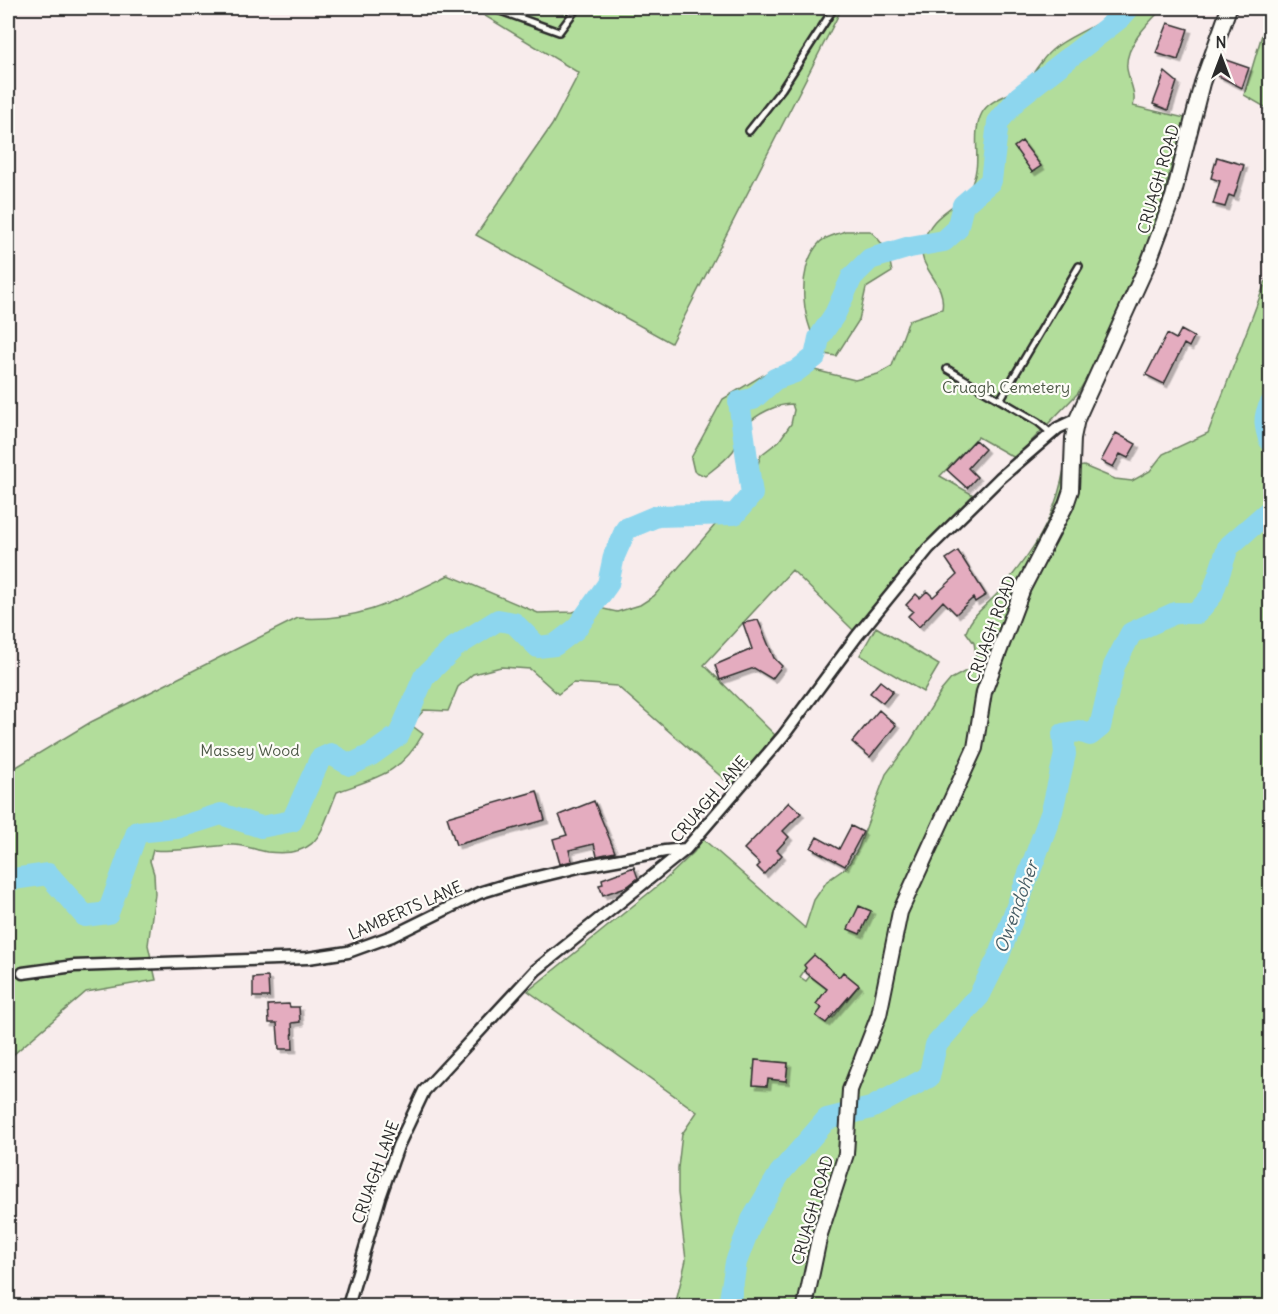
<svg xmlns="http://www.w3.org/2000/svg" width="1278" height="1314" viewBox="0 0 1278 1314" font-family="Delius,sans-serif">
  <style>
    .green { fill: #b2dd9b; stroke: #6e8463; stroke-width: 1.5; fill-rule: evenodd }
    .lines { fill: none; stroke-linecap: round; stroke-linejoin: round }
    .stream { stroke: #6692a0; stroke-width: 4 }
    .river { stroke: #8dd6ee; stroke-width: 22 }
    .building { fill: #e4acbf; stroke: #2b2b2b; stroke-width: 1.5; filter: url(#shadow) }
    .lane-casing { stroke: #2b2b2b; stroke-width: 10 }
    .street-casing { stroke: #2b2b2b; stroke-width: 15 }
    .secondary-casing { stroke: #2b2b2b; stroke-width: 18 }
    .lane { stroke: #fdfcf7; stroke-width: 5 }
    .street { stroke: #fdfcf7; stroke-width: 10 }
    .secondary { stroke: #fdfcf7; stroke-width: 14 }
    .labels { text-anchor: middle; dominant-baseline: central; stroke-width: 4.5; stroke-linejoin: round; paint-order: stroke }
    .street-label { font-size: 16px; fill: #2b2b2b; stroke: #fdfcf7 }
    .park-label { font-size: 16px; fill: #4d5847; stroke: #fdfcf7 }
    .water-label { font-size: 18px; font-style: italic; fill: #485e66; stroke: #fdfcf7 }
  </style>
  <defs>
    <filter id="shadow"><feDropShadow dx="3.5" dy="3.5" stdDeviation="0" flood-color="#0004"/></filter>
  </defs>
  <rect width="100%" height="100%" fill="#f8ecec"/>
  <filter id="ink" filterUnits="userSpaceOnUse"><feTurbulence type="fractalNoise" baseFrequency=".0167" numOctaves="2"/><feDisplacementMap in="SourceGraphic" scale="12" xChannelSelector="R" yChannelSelector="G"/><feConvolveMatrix kernelMatrix="1 2 1 2 8 2 1 2 1" color-interpolation-filters="sRGB"/></filter>
  <g filter="url(#ink)">
    <path class="green" d="M472,8H842L671,343L476,235L552,125L579,73Z
      M1117,8H1163C1149,22 1124,46 1127,69C1129,81 1137,94 1133,106L1185,118L1155,226L1095,364L1078,393L1015,458L978,437L940,476L975,496L906,566L854,631L792,570L704,665L775,735L733,787L617,686L573,683L558,694L530,669L501,667L473,674L458,687L448,711L424,710L411,725L423,734C401,774 377,777 337,792C320,833 320,858 267,852C255,850 243,844 231,845C204,846 180,853 153,850L150,861L154,874L155,894L148,945L156,980L86,992L8,1059V772L91,722L298,618C359,622 396,601 449,575L538,613L573,612L590,606L617,612L640,605L654,596L752,482L761,455L779,441L791,424L794,410L792,404C777,404 756,414 746,426C740,433 738,443 733,451C725,461 715,468 705,476L694,471L691,458L723,399L775,368L798,366L855,380L878,374L892,366L909,320L942,309C947,280 915,269 923,242C934,209 958,211 972,184C983,160 970,136 982,113C990,98 1011,96 1023,85C1034,75 1040,60 1052,50C1071,34 1099,27 1117,8Z
      M1270,8V110L1244,95Z
      M845,231H870C884,243 889,254 892,272L866,288L859,320L836,356L824,354C802,329 794,269 820,242C825,237 838,234 845,231Z
      M1270,270V1306H675L686,1260L678,1193V1168L682,1134L697,1112L528,991L666,879L694,852L703,839L805,928L814,900L827,881L847,867L858,849L886,774L910,742L941,691L951,679L968,670L976,655L974,643L966,632C972,614 984,608 997,594C1031,554 1055,521 1064,469L1084,466L1115,479L1132,481L1150,471L1163,454L1208,433ZM814,956L839,977L843,972L859,985L833,1018L816,1004L827,989L810,976L806,981L800,977ZM755,1060L788,1063L786,1081L768,1079L767,1086L753,1085Z
      M876,627L939,665L923,692L860,655Z"/>
    <g class="lines">
      <path class="stream" d="M8,883L13,879"/>
      <path class="river" d="M1270,405C1263,417 1265,428 1270,441
        M13,879L48,874L85,916L108,913L137,832L177,828L221,814L261,827L292,821L320,759L331,754L350,765L371,755L399,735L424,677L455,647L498,620L514,623L538,647L555,645L576,629L608,584L614,556L626,529L657,516L735,514L752,494L739,402L753,399L775,379L795,372L815,357L819,338L835,314L852,277L870,259L910,247L944,241L957,229L963,205L991,181L998,122L1019,97L1121,17L1129,8
        M729,1306L736,1262L752,1220L780,1173L827,1119L871,1108L929,1077L936,1045L979,996L998,958L1052,811L1065,754L1063,734L1079,731L1090,735L1100,727L1114,666L1131,633L1175,613H1197L1212,595L1228,547L1270,510"/>
    </g>
    <path class="building" d="M1168,23L1188,29L1178,60L1156,53Z
      M1220,58L1249,68L1242,88L1215,74Z
      M1165,72L1177,82L1168,110L1153,104Z
      M1022,141L1041,166L1032,172L1014,147Z
      M1217,157L1244,165L1234,197L1229,195L1225,207L1213,204L1220,181L1211,178Z
      M1181,330L1194,337L1189,347L1184,344L1164,384L1146,375L1167,334L1176,339Z
      M1116,433L1136,444L1128,458L1120,454L1113,467L1101,461Z
      M975,440L985,449L968,468L977,477L967,488L947,470Z
      M958,551L986,595L975,602L973,598L956,614L943,601L919,627L908,616L913,611L906,605L916,594L920,598L927,591L933,597L957,575L946,559Z
      M758,620L774,658L782,666L772,679L754,668L720,680L715,665L752,649L743,623Z
      M880,681L893,691L883,703L870,693Z
      M879,710L896,725L870,757L852,742Z
      M537,791L545,820L456,845L447,817Z
      M594,801L615,852L597,856L594,844L569,850L572,861L560,864L553,839L567,835L559,815Z
      M789,802L801,813L783,831L789,837L777,850L782,855L764,874L757,867L760,864L744,849Z
      M851,826L863,832L845,866L811,848L817,837L839,849Z
      M634,867L638,878L628,886L603,895L599,885L603,884L602,879Z
      M859,906L871,911L860,934L848,929Z
      M814,955L839,977L843,972L859,985L826,1023L816,1016L822,1008L816,1004L827,989L804,971L806,968L804,965Z
      M268,977L269,997H253V978Z
      M289,1004L290,1007H299L300,1022L292,1023L293,1049H279L277,1023H269L268,1005Z
      M755,1060L788,1063L786,1081L768,1079L767,1086L753,1085Z"/>
    <g class="lines">
      <defs>
        <path id="lane" d="M492,8L559,32L577,8
          M749,131L782,89L834,8
          M947,369L1038,422L1052,434
          M1000,400L1079,266"/>
        <path id="street" d="M23,973L74,966L308,958L348,952L392,936L479,893L508,884L583,866L665,851L686,849
          M348,1306L380,1197L398,1146L424,1091L536,970L686,849L783,736L857,636L928,549L1000,478L1058,428L1077,419"/>
        <path id="secondary" d="M805,1306L820,1234L846,1154L850,1090L879,1015L900,912L975,748L984,692L1023,588L1066,505L1071,490L1073,438L1077,419L1149,261L1173,197L1202,83L1229,8"/>
      </defs>
      <use href="#lane" class="lane-casing"/>
      <use href="#street" class="street-casing"/>
      <use href="#secondary" class="secondary-casing"/>
      <use href="#lane" class="lane"/>
      <use href="#street" class="street"/>
      <use href="#secondary" class="secondary"/>
    </g>
  </g>
  <g class="labels">
    <g class="street-label">
      <text transform="translate(1158 179) rotate(-74)">CRUAGH ROAD</text>
      <text transform="translate(991 629) rotate(-70)">CRUAGH ROAD</text>
      <text transform="translate(709 799) rotate(-49)">CRUAGH LANE</text>
      <text transform="translate(405 910) rotate(-24)">LAMBERTS LANE</text>
      <text transform="translate(375 1172) rotate(-70)">CRUAGH LANE</text>
      <text transform="translate(812 1210) rotate(-74)">CRUAGH ROAD</text>
    </g>
    <g class="park-label">
      <text x="1006" y="387">Cruagh Cemetery</text>
      <text x="250" y="750">Massey Wood</text>
    </g>
    <g class="water-label">
      <text transform="translate(1016 907) rotate(-70)">Owendoher</text>
    </g>
  </g>
  <rect width="1278" height="1314" fill="none" stroke="#fdfcf7" stroke-width="30"/>
  <rect x="15" y="15" width="1248" height="1284" fill="none" stroke="#2b2b2b" stroke-width="2" filter="url(#ink)"/>
  <g transform="translate(1221 57)" stroke="#fdfcf7" stroke-width="4.5" paint-order="stroke">
  <path d="M0-4.5L10 22L0 15L-10 22Z" fill="#2b2b2b"/>
  <text y="-9" font-size="16" font-weight="bold" text-anchor="middle" fill="#2b2b2b">N</text>
  </g>
</svg>
